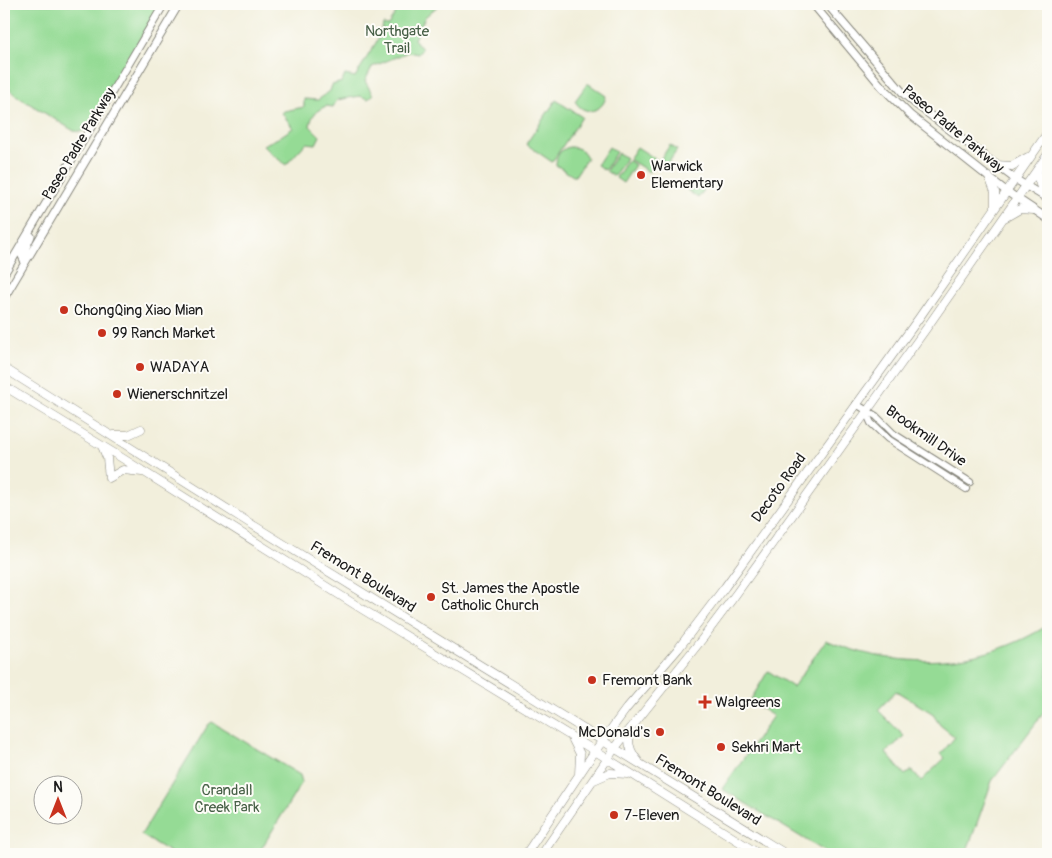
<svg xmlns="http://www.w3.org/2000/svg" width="1052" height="858" viewBox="0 0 1052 858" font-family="Pangolin,sans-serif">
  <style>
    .green { fill: #95db95; stroke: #587c58; fill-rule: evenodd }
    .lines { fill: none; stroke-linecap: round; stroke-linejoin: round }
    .tertiary-casing { stroke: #87867c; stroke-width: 8 }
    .secondary-casing { stroke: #87867c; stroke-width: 9 }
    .primary-casing { stroke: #87867c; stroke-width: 9 }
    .tertiary { stroke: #fff; stroke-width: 6 }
    .secondary { stroke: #fff; stroke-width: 7 }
    .primary { stroke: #fff; stroke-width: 8 }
    .poi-dot { fill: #c8321e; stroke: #fdfcf7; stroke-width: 2 }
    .labels { text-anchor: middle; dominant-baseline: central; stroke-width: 4; stroke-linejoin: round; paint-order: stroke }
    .park-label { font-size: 15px; fill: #465f46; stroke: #fdfcf7 }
    .street-label { font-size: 15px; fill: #1c1c1c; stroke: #fdfcf7 }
    .poi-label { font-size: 15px; fill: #1c1c1c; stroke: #fdfcf7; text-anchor: start }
  </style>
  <rect width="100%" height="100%" fill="#fdfcf7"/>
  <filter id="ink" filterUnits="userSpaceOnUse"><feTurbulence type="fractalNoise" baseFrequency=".02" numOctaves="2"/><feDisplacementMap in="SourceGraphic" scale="10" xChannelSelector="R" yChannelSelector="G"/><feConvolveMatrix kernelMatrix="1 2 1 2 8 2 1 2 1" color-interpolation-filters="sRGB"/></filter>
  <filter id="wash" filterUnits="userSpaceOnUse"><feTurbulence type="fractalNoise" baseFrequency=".0096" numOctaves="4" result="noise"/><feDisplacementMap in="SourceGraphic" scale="20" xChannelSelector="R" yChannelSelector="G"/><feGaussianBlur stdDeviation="1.12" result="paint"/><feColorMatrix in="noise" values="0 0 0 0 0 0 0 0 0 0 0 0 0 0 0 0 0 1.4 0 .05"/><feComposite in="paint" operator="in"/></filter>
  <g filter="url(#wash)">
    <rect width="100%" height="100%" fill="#f2efdc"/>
    <path class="green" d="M4,4H161L86,130L80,132L74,131L20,98L4,85Z
      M401,4H440L425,17L414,39L422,49L418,54L408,52L372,67L365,81L373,95L368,99L360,96L337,100L333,107L326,106C316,111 312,114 310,126L320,136L316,144L306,143L286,165L273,155L263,145L278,138L293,128L282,113L284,111L304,107V99L318,100L330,91L332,85L342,82L345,75L355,77L380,36L378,32L382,29L383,24L388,25Z
      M587,84H589L606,96C603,113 583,116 575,101Z
      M556,100L582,117L552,162L526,144Z
      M670,145L677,150L667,165L660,160Z
      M569,147C578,147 584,150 587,158L575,176H573L556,165C556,155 560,150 569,147Z
      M609,147L616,152L605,170L597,165Z
      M637,147L657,160L649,172L629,159Z
      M618,153L626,158L614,176L606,171Z
      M628,160L635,165L623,183L616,178Z
      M693,182L704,190L698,198L687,190Z
      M1048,625V707L992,781L966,854H829L722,789L773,716L750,701L768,671L793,687L826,640C898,671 982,668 1048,625ZM896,691L932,713L940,725L955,737L941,754L945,758L921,781L912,770L905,775L886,753L904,736L878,710Z
      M212,722L300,775L302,782L258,854H173L141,835L208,725Z"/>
  </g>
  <g filter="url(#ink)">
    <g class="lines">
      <defs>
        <path id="tertiary" d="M856,404L876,416L894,434L970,482
          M866,412L871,423L888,439L966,489"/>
        <path id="secondary" d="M813,4L882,87L910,115L1006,191L1048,219
          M827,4L904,94L918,106L1015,179L1048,199
          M25,262L22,256L31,236
          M4,274L164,4
          M4,298L179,4"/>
        <path id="primary" d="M996,165L1012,166L1028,157
          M1038,169C1037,181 1041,189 1048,199
          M989,177L995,192V207
          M1006,217L1020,209L1034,210
          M4,368L248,522L786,854
          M4,386L122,458L362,609L595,751L759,854
          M114,435H128L141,429
          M102,446L107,458L109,478L123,470L142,472
          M630,730C627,742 630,752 638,761
          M572,738L580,754L579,775
          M594,780L610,773L628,774
          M526,854L595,751L626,709L678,649L725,587L919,318L1048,132
          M542,854L615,748L703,638L736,594L928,326L1048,154"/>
      </defs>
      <use href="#tertiary" class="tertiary-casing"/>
      <use href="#secondary" class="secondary-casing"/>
      <use href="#primary" class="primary-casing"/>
      <use href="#tertiary" class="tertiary"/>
      <use href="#secondary" class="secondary"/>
      <use href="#primary" class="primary"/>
    </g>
  </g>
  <g class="poi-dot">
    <circle cx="641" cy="175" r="5"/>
    <circle cx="64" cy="310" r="5"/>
    <circle cx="102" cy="333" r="5"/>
    <circle cx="140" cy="367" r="5"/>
    <circle cx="117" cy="394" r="5"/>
    <circle cx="431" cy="597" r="5"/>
    <circle cx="592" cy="680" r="5"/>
    <path d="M702.5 694.5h5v5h5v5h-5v5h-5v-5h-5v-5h5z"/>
    <circle cx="660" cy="732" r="5"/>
    <circle cx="721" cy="747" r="5"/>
    <circle cx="614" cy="815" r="5"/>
  </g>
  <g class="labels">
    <g class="park-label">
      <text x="397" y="31">Northgate<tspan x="397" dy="17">Trail</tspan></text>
      <text x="227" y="790">Crandall<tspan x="227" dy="17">Creek Park</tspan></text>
    </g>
    <g class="street-label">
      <text transform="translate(953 129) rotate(40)">Paseo Padre Parkway</text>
      <text transform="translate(79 144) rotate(-59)">Paseo Padre Parkway</text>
      <text transform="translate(926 436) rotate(35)">Brookmill Drive</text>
      <text transform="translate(779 488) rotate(-54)">Decoto Road</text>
      <text transform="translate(363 577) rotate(32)">Fremont Boulevard</text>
      <text transform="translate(708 790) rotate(32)">Fremont Boulevard</text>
    </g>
    <g class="poi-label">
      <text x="651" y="166">Warwick<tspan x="651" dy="17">Elementary</tspan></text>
      <text x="74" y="310">ChongQing Xiao Mian</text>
      <text x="112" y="333">99 Ranch Market</text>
      <text x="150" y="367">WADAYA</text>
      <text x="127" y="394">Wienerschnitzel</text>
      <text x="441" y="588">St. James the Apostle<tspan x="441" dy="17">Catholic Church</tspan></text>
      <text x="602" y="680">Fremont Bank</text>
      <text x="715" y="702">Walgreens</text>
      <text x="650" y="732" text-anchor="end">McDonald's</text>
      <text x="731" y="747">Sekhri Mart</text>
      <text x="624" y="815">7-Eleven</text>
    </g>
  </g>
  <rect width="1052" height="858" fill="none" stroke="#fdfcf7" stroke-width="20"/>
  <g transform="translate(58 800)"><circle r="24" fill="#fdfcf7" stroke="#a3a29f"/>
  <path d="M0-4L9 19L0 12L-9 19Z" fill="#c8321e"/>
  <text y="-8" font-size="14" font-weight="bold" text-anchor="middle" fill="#1c1c1c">N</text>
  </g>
</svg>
